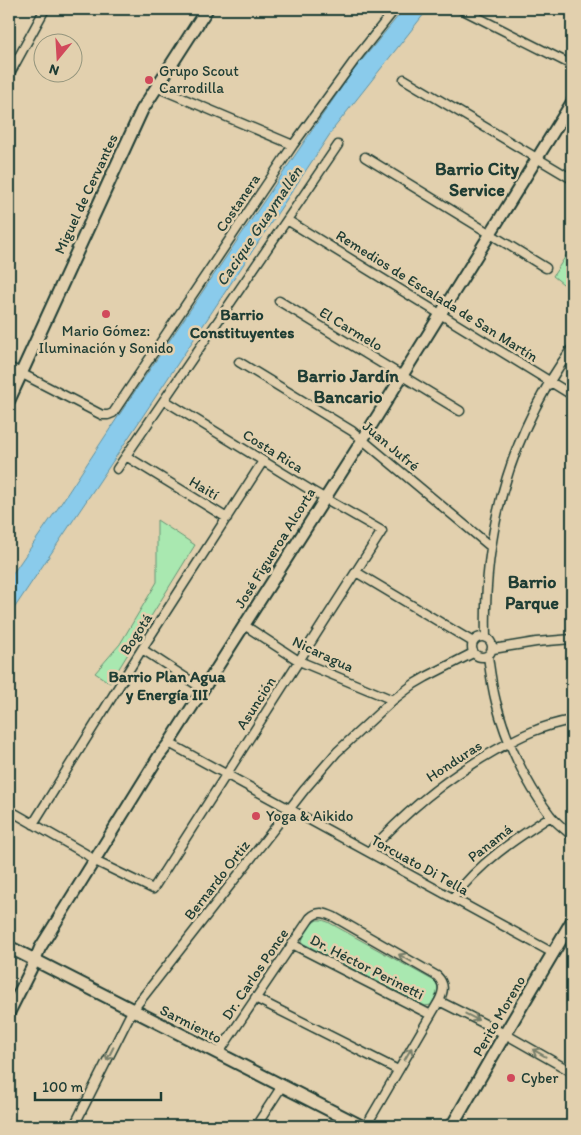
<svg xmlns="http://www.w3.org/2000/svg" width="581" height="1135" viewBox="0 0 581 1135" font-family="Itim,sans-serif">
  <style>
    .green { fill: #a9e8b0; stroke: #649272 }
    .water { fill: #8acbeb; stroke: #5f92a2 }
    .lines { fill: none; stroke-linecap: round; stroke-linejoin: round }
    .minor-casing { stroke: #1f3d34; stroke-width: 11 }
    .tertiary-casing { stroke: #1f3d34; stroke-width: 14 }
    .secondary-casing { stroke: #1f3d34; stroke-width: 15 }
    .minor { stroke: #e2d0ae; stroke-width: 8 }
    .tertiary { stroke: #e2d0ae; stroke-width: 10 }
    .secondary { stroke: #e2d0ae; stroke-width: 11 }
    .oneway { stroke: #777f6b }
    .poi-dot { fill: #d1495b; stroke: #e2d0ae; stroke-width: 2 }
    .labels { text-anchor: middle; dominant-baseline: central; stroke-width: 5; stroke-linejoin: round; paint-order: stroke }
    .poi-label { font-size: 15px; fill: #1f3d34; stroke: #e2d0ae; text-anchor: start }
    .street-label { font-size: 15px; fill: #1f3d34; stroke: #e2d0ae }
    .water-label { font-size: 16px; font-style: italic; fill: #24443d; stroke: #e2d0ae }
    .neighbourhood-label { font-size: 16px; font-weight: bold; fill: #1f3d34; stroke: #e2d0ae }
    .quarter-label { font-size: 18px; font-weight: bold; fill: #1f3d34; stroke: #e2d0ae }
  </style>
  <rect width="100%" height="100%" fill="#e2d0ae"/>
  <filter id="ink" filterUnits="userSpaceOnUse"><feTurbulence type="fractalNoise" baseFrequency=".02" numOctaves="2"/><feDisplacementMap in="SourceGraphic" scale="10" xChannelSelector="R" yChannelSelector="G"/><feConvolveMatrix kernelMatrix="1 2 1 2 8 2 1 2 1" color-interpolation-filters="sRGB"/></filter>
  <g filter="url(#ink)">
    <path class="green" d="M567,254L572,258V291L553,276Z
      M157,520L195,545L110,683L95,673L120,644L157,582Z
      M317,920H322L328,922L436,982L438,987V992L431,1005L425,1006L304,944L302,942C303,934 310,924 317,920Z"/>
    <path class="water" d="M404,9H428L334,128L109,467L9,616V579L58,508L127,403L321,117L353,71Z"/>
    <g class="lines">
      <defs>
        <path id="minor" d="M461,9L572,65
          M9,75L45,9
          M404,79L572,179
          M156,87L293,145
          M365,157L546,268
          M287,220L572,395
          M279,301L460,411
          M239,362L352,431L491,547
          M9,367L102,415H108L113,413L293,145L357,57L395,9
          M126,456L227,518
          M117,469L338,145
          M356,572L473,642
          M244,625L299,661L393,700
          M472 647a10 10 0 1 1 20 0a10 10 0 1 1-20 0Z
          M486,638C483,531 509,435 572,348
          M142,649L203,689
          M493,649L536,642L572,639
          M488,656C490,671 492,687 496,702C506,741 525,782 550,815C556,823 565,829 572,836
          M169,743L553,953
          M9,810L86,854L95,861L153,889L382,531L312,491L164,400
          M33,824L142,649L263,461
          M369,852C406,811 445,779 494,751C520,736 543,725 572,720
          M453,898C480,862 514,840 551,816
          M292,944L431,1015
          M255,998L398,1070
          M439,1001L505,1034L572,1072
          M218,1054L310,918C318,910 325,913 334,917L437,976C445,984 444,991 439,1001L366,1126
          M74,1126L132,1011L305,789L337,752L393,700L414,684L426,677L473,653
          M256,1126L282,1086"/>
        <path id="tertiary" d="M9,1013L31,969L40,948L159,756L169,743L363,439L572,102"/>
        <path id="secondary" d="M9,400L142,110L207,9
          M9,947L361,1126
          M452,1126L505,1034L572,921"/>
      </defs>
      <use href="#minor" class="minor-casing"/>
      <use href="#tertiary" class="tertiary-casing"/>
      <use href="#secondary" class="secondary-casing"/>
      <use href="#minor" class="minor"/>
      <use href="#tertiary" class="tertiary"/>
      <use href="#secondary" class="secondary"/>
    </g>
    <defs><path id="oneway-shaft" d="M-6 0H5M1.5-3L5.5 0L1.5 3" fill="none" stroke-width="1.6" stroke-linecap="round" stroke-linejoin="round" transform="scale(1.25)"/></defs>
    <g class="oneway">
      <use href="#oneway-shaft" transform="translate(405 958) rotate(-150)"/>
      <use href="#oneway-shaft" transform="translate(472 1017) rotate(27)"/>
      <use href="#oneway-shaft" transform="translate(539 1053) rotate(-151)"/>
      <use href="#oneway-shaft" transform="translate(110 1054) rotate(117)"/>
      <use href="#oneway-shaft" transform="translate(408 1054) rotate(-60)"/>
    </g>
  </g>
  <g class="poi-dot">
    <circle cx="149" cy="80" r="5"/>
    <circle cx="106" cy="314" r="5"/>
    <circle cx="256" cy="816" r="5"/>
    <circle cx="511" cy="1078" r="5"/>
  </g>
  <g class="labels">
    <g class="poi-label">
      <text x="159" y="71">Grupo Scout<tspan x="159" dy="17">Carrodilla</tspan></text>
      <text x="106" y="331" text-anchor="middle">Mario Gómez:<tspan x="106" dy="17">Iluminación y Sonido</tspan></text>
      <text x="266" y="816">Yoga &amp; Aikido</text>
      <text x="521" y="1078">Cyber</text>
    </g>
    <g class="street-label">
      <text transform="translate(86 194) rotate(-65)">Miguel de Cervantes</text>
      <text transform="translate(238 203) rotate(-56)">Costanera</text>
      <text transform="translate(437 296) rotate(32)">Remedios de Escalada de San Martín</text>
      <text transform="translate(351 329) rotate(31)">El Carmelo</text>
      <text transform="translate(391 446) rotate(40)">Juan Jufré</text>
      <text transform="translate(273 451) rotate(32)">Costa Rica</text>
      <text transform="translate(204 488) rotate(31)">Haití</text>
      <text transform="translate(275 548) rotate(-58)">José Figueroa Alcorta</text>
      <text transform="translate(136 634) rotate(-57)">Bogotá</text>
      <text transform="translate(323 654) rotate(25)">Nicaragua</text>
      <text transform="translate(256 703) rotate(-57)">Asunción</text>
      <text transform="translate(454 761) rotate(-33)">Honduras</text>
      <text transform="translate(490 843) rotate(-38)">Panamá</text>
      <text transform="translate(420 865) rotate(29)">Torcuato Di Tella</text>
      <text transform="translate(217 880) rotate(-52)">Bernardo Ortiz</text>
      <text transform="translate(367 967) rotate(27)">Dr. Héctor Perinetti</text>
      <text transform="translate(255 974) rotate(-56)">Dr. Carlos Ponce</text>
      <text transform="translate(499 1016) rotate(-60)">Perito Moreno</text>
      <text transform="translate(191 1024) rotate(27)">Sarmiento</text>
    </g>
    <g class="water-label">
      <text transform="translate(259 226) rotate(-56)">Cacique Guaymallén</text>
    </g>
    <g class="neighbourhood-label">
      <text x="242" y="314">Barrio<tspan x="242" dy="18">Constituyentes</tspan></text>
      <text x="167" y="676">Barrio Plan Agua<tspan x="167" dy="18">y Energía III</tspan></text>
    </g>
    <g class="quarter-label">
      <text x="477" y="169">Barrio City<tspan x="477" dy="21">Service</tspan></text>
      <text x="348" y="376">Barrio Jardín<tspan x="348" dy="21">Bancario</tspan></text>
      <text x="532" y="582">Barrio<tspan x="532" dy="21">Parque</tspan></text>
    </g>
  </g>
  <rect width="581" height="1135" fill="none" stroke="#e2d0ae" stroke-width="30"/>
  <rect x="15" y="15" width="551" height="1105" fill="none" stroke="#1f3d34" stroke-width="2" filter="url(#ink)"/>
  <g transform="translate(58 58) rotate(198)"><circle r="24" fill="#e2d0ae" stroke="#94957d"/>
  <path d="M0-4L9 19L0 12L-9 19Z" fill="#d1495b"/>
  <text y="-8" font-size="14" font-weight="bold" text-anchor="middle" fill="#1f3d34">N</text>
  </g>
  <path d="M35 1092v8h126v-8" fill="none" stroke="#1f3d34" stroke-width="2.5"/>
  <text x="42" y="1092" font-size="15" fill="#1f3d34" stroke="#e2d0ae" stroke-width="4" paint-order="stroke">100 m</text>
</svg>
